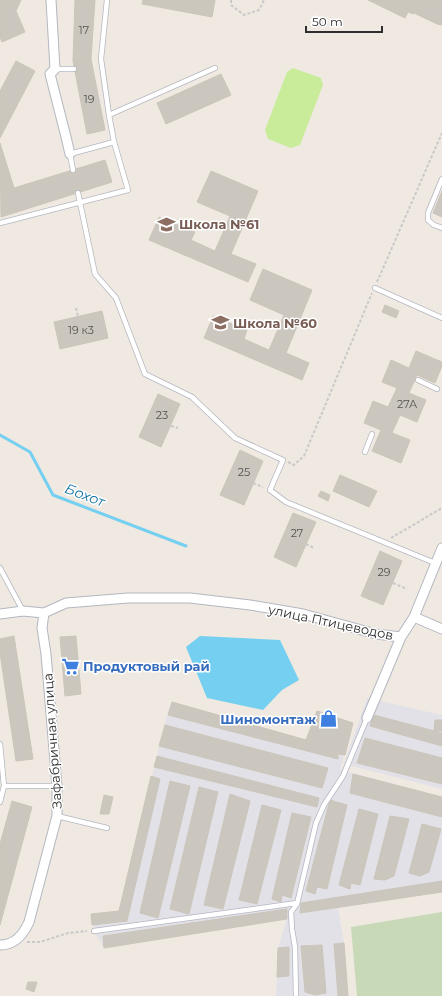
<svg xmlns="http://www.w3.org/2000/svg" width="442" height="996" viewBox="0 0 442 996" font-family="Montserrat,sans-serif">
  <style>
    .industrial { fill: #e3e1e8 }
    .cemetery { fill: #c8d9b8 }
    .pitch { fill: #c9ec9a }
    .water { fill: #75cff0 }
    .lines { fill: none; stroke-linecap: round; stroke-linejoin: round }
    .stream { stroke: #75cff0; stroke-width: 3 }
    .building { fill: #cbc7bf; stroke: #cbc5ba }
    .service-casing { stroke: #b4b7c1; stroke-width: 6 }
    .minor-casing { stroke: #b4b7c1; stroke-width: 11 }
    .path { stroke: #c9c9c9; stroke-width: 2; stroke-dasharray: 3 2; stroke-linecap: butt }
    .service { stroke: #fff; stroke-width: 4.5 }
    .minor { stroke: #fff; stroke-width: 9 }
    .labels { text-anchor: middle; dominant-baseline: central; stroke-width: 3; stroke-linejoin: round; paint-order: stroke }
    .number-label { font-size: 11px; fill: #555452 }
    .education-label { font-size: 13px; font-weight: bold; fill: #785e54; stroke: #fff; text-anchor: start }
    .street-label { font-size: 13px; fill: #2e2e2e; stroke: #fff }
    .shop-label { font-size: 13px; font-weight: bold; fill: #366cbe; stroke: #fff; text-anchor: start }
    .water-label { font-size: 14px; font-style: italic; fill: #0d6fa3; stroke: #fff }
  </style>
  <rect width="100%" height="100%" fill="#efe9e1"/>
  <path class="industrial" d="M367,698L442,715V789L344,764Z
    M172,702L306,740L317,711L353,723L340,770L442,797V892L338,908L344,943L348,996H276L278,948L287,919L104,948L94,931L91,914L119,911L167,715Z"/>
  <path class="cemetery" d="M442,912V996H357L351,927Z"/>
  <path class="pitch" d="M293,68L321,78L323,85L300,145L291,148L268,139L265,130L287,72Z"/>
  <path class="water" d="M200,636L280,640L299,680L282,690L263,710L207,698L186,647Z"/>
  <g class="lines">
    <path class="stream" d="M0,435L30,452L53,495L186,546"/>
  </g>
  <path class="building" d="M0,0H21L16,11L25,32L2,42L0,37Z
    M75,0H95L91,59L73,61Z
    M143,0H215L212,17L142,4Z
    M368,0H420L413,14L408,12L405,18Z
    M420,0H442V25L437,24L414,13Z
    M91,59L105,130L87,134L73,61Z
    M16,61L35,71L0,138V91Z
    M221,74L231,95L166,124L157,103Z
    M0,143L14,188L105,160L112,182L1,217Z
    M211,171L258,191L231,254L256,264L248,282L149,240L159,217L195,232L191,240L215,251L230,216L197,202Z
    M442,191V217L433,213Z
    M263,269L312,290L286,353L309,363L302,380L204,338L213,316L247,330L244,339L269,350L284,315L250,300Z
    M385,305L399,311L396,318L382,312Z
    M102,311L108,338L60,349L54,322Z
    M416,351L442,362V366L435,383L417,375L409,393L426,400L417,422L400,415L392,433L410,440L401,463L372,451L381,430L364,423L373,401L388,407L397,388L382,382L391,360L409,368Z
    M158,394L180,404L161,447L139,437Z
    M240,450L263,461L244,505L220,495Z
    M340,475L377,491L369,507L333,491Z
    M321,491L330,495L328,501L318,496Z
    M293,513L316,522L296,567L274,557Z
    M380,551L402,561L383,605L361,596Z
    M14,636L33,759L16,761L0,653V639Z
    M76,636L81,694L65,696L60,637Z
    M172,702L306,740L317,711L353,723L345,755L338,754V759L168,715Z
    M374,715L442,733V746L370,726Z
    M435,720H442V731H434Z
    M165,725L328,768L322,788L159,746Z
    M365,738L442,758V784L357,763Z
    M157,756L319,798L317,807L154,767Z
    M353,774L442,797V817L350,793Z
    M151,776L160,779L127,921L92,925L91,914L119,911Z
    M170,781L190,786L158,918L140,913Z
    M199,787L218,792L189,914L170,909Z
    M230,794L250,801L223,909L204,905Z
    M104,795L113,797L109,814H100Z
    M330,800L347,805L327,889L317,887L315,894L306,891Z
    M12,801L32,807L0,925V844Z
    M262,805L281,810L257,904L239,900Z
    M359,809L378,814L360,885L351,883L350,889L339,885Z
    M292,813L311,817L291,898L282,895L281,902L272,899Z
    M390,816L409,819L394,876L385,880L374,879Z
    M422,824L441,829L429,872L420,876L409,873Z
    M442,881V892L300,913L301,903Z
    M287,909V919L104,948L103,936Z
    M344,943L348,996H338L334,944Z
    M322,945L326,993L315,995L305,992L301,946Z
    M289,947V976L277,977L278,948Z
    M28,982H37L34,992L26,989Z"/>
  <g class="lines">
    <defs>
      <path id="service" d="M107,0L101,59L109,115
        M55,69H74
        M73,170L70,154L114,142
        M442,179L428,213V220L434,225L442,228
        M78,193L95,274L116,298L145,374L192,397L235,438L283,460L270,490L286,502L435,563
        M0,223L128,190L114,142L109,115L215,68
        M375,288L442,318
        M418,380L437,389
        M365,452L372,434
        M0,568L23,611
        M0,744L4,786L0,802
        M4,786H57
        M57,816L107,828
        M94,931L297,903
        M296,996L295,947L292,929L291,912L297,904L316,823L324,805L343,776L367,718"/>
      <path id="minor" d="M51,0L55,69L50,74L66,137L70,154
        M0,614L23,611L44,613L66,603L128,598H190L250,605L303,614L376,634L401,637
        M414,617L442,629
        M367,718L401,637L414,617L442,548
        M0,945C15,945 23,935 29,922L57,816V786L46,654L42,628L44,613"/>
    </defs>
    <use href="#service" class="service-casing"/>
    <use href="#minor" class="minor-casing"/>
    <path class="path" d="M231,0V5L244,15L259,10L264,0
      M377,282L442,133
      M76,308L78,317
      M171,426L178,428
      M288,462L294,465L304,456L372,293
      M253,483L263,487
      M391,538L442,508
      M306,544L314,548
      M393,583L407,589
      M27,942H40L68,933L87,931"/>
    <use href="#service" class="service"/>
    <use href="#minor" class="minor"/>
  </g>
  <defs>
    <symbol id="school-bare" viewBox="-9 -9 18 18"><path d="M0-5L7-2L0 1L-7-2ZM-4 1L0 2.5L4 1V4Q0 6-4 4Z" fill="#8d6e63" stroke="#fff" stroke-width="2.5" paint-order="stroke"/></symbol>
    <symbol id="supermarket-bare" viewBox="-9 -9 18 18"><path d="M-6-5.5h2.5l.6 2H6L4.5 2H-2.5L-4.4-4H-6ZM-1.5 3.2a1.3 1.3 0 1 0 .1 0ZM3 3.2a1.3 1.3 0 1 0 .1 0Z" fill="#3f7fe0" stroke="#fff" stroke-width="2.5" paint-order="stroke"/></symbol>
    <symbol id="shop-bare" viewBox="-9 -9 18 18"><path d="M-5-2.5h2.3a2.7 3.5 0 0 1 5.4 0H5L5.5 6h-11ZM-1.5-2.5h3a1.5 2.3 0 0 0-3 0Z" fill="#3f7fe0" stroke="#fff" stroke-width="2.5" paint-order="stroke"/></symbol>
  </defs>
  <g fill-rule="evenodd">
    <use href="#school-bare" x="154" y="212" width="25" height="25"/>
    <use href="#school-bare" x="208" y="310" width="25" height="25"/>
    <use href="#supermarket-bare" x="58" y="654" width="25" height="25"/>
    <use href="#shop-bare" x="316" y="706" width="25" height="25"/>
  </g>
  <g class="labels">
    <g class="number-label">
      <text x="84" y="30">17</text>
      <text x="89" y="99">19</text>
      <text x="81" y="330">19 к3</text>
      <text x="407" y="404">27А</text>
      <text x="162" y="415">23</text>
      <text x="244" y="472">25</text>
      <text x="297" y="533">27</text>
      <text x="384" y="572">29</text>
    </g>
    <g class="education-label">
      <text x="179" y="224">Школа №61</text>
      <text x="233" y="323">Школа №60</text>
    </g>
    <g class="street-label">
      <text transform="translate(331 622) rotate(12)">улица Птицеводов</text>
      <text transform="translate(52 741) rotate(-94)">Зафабричная улица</text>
    </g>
    <g class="shop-label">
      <text x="83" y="666">Продуктовый рай</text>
      <text x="316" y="719" text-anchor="end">Шиномонтаж</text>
    </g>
    <g class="water-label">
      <text transform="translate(85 495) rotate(21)">Бохот</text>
    </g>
  </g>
  <path d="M306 26v6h76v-6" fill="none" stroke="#2e2e2e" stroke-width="2"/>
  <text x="312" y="26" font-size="12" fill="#2e2e2e" stroke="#ffffff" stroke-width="3" paint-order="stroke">50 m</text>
</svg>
